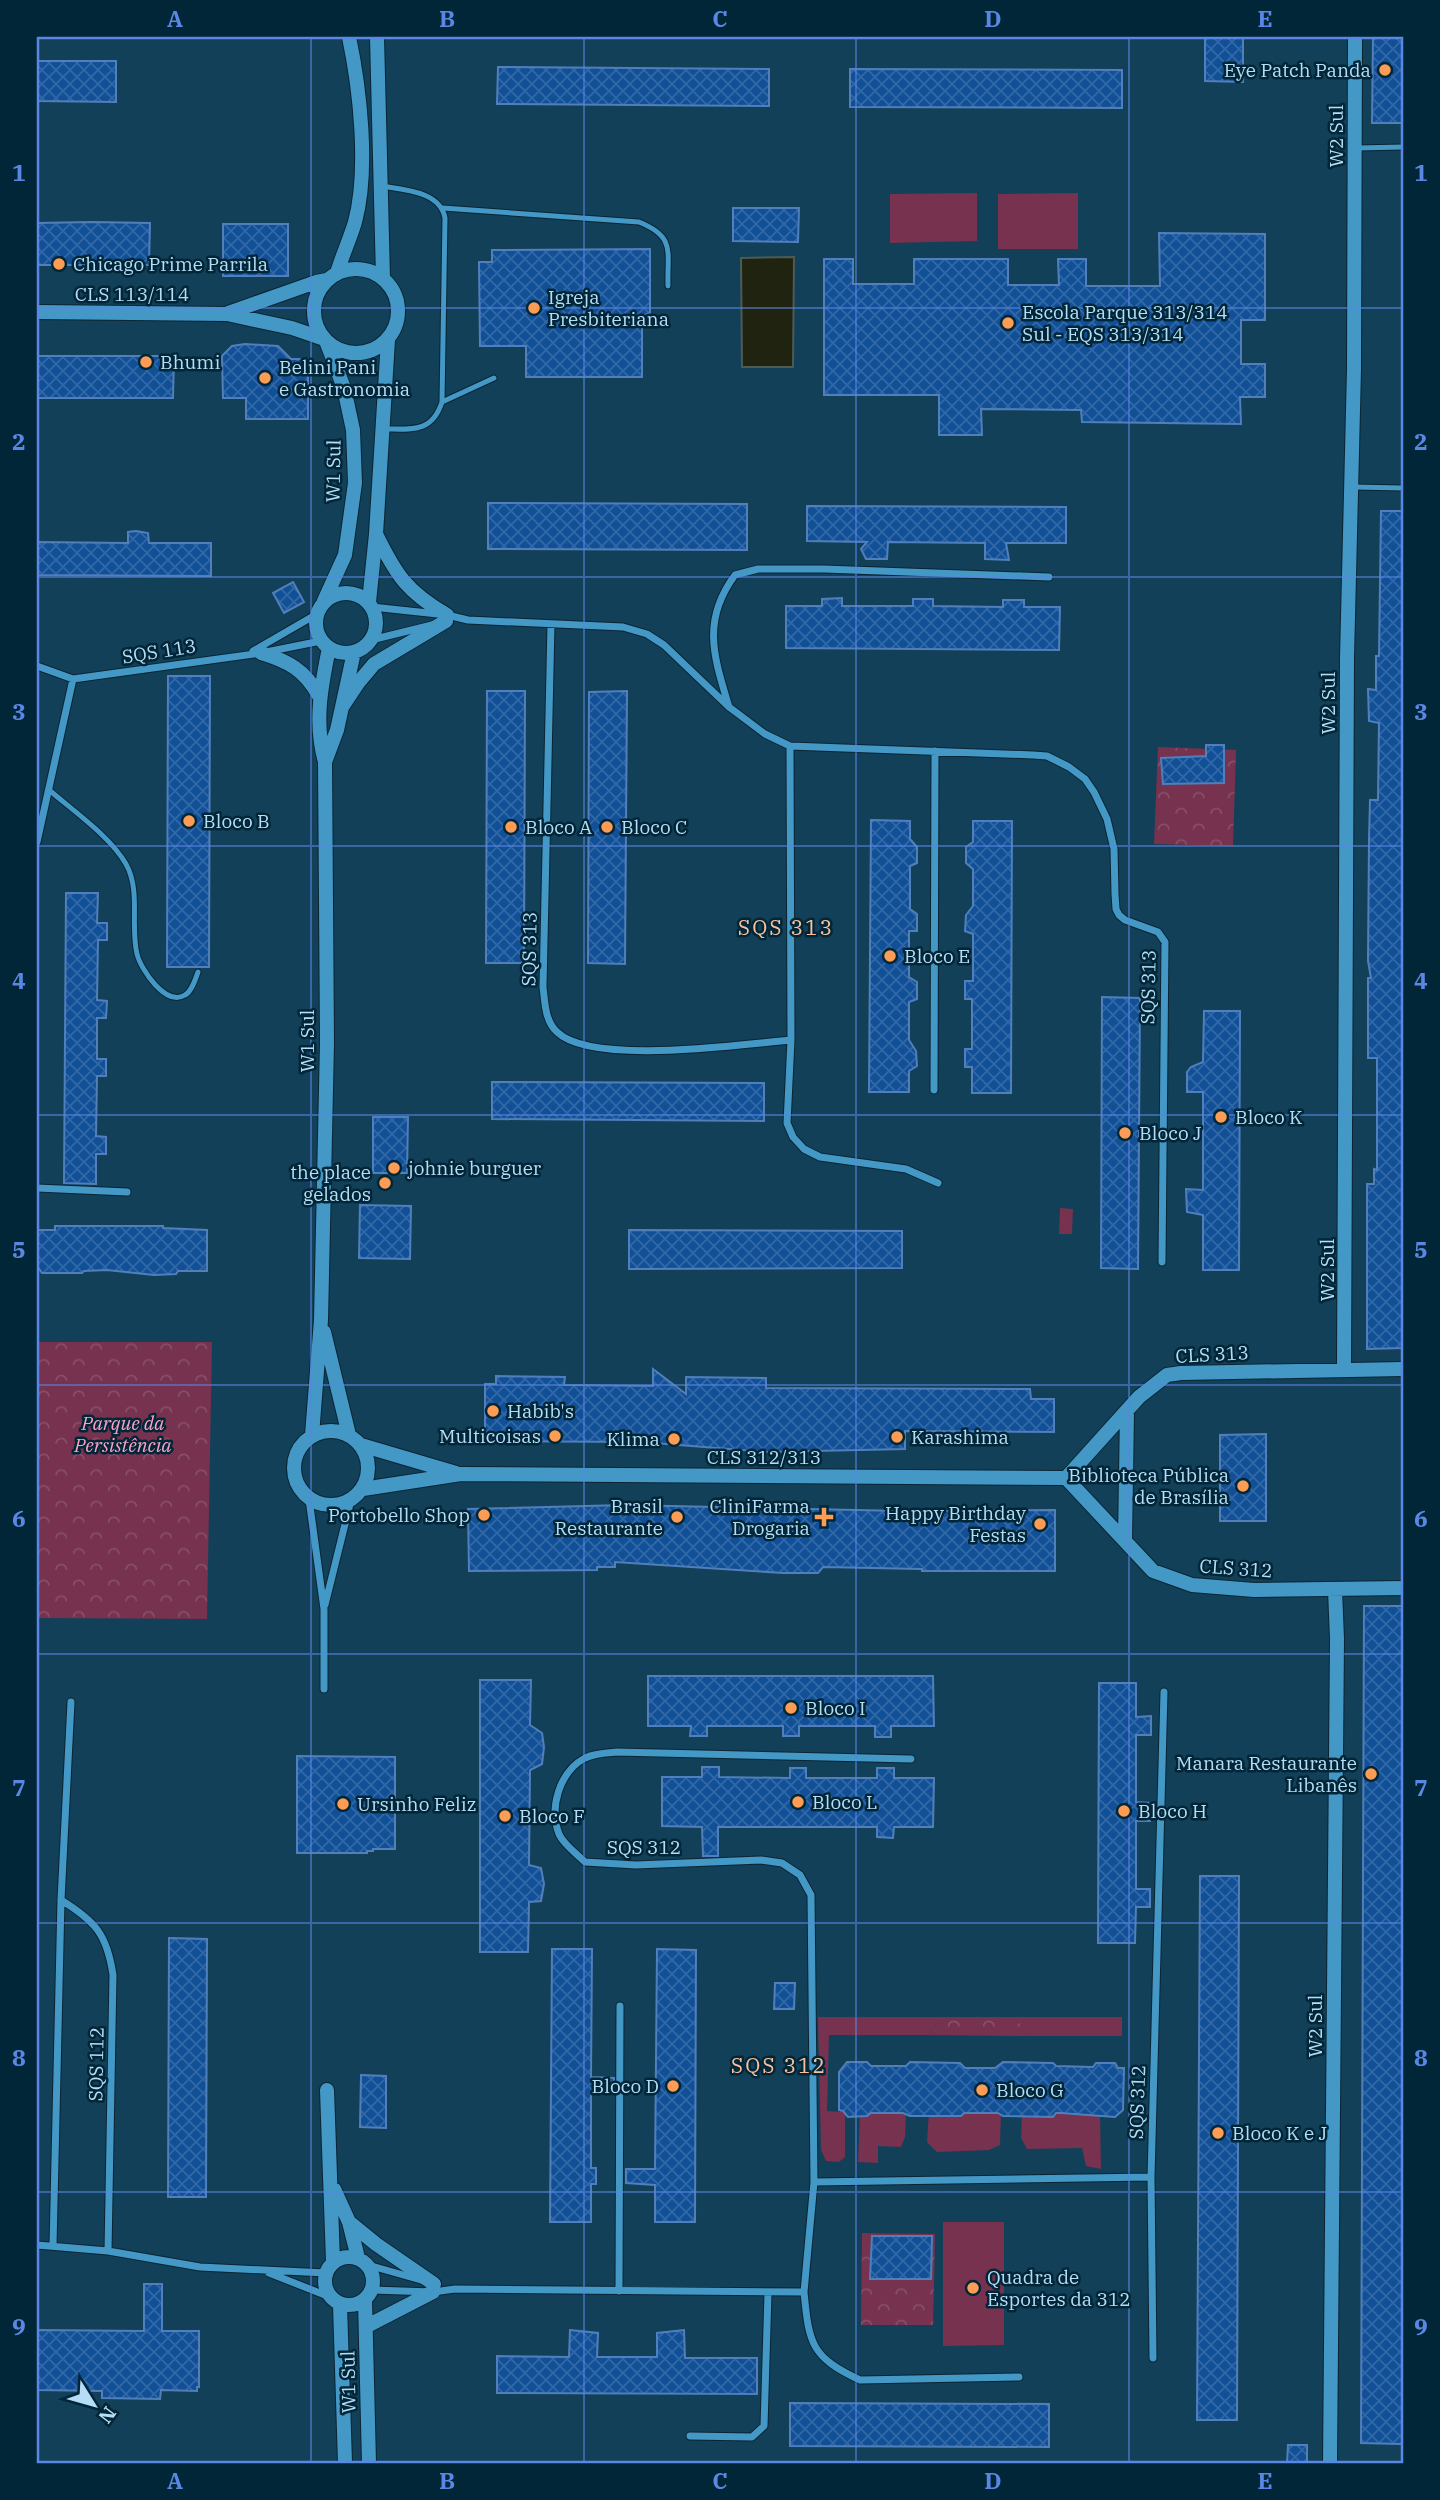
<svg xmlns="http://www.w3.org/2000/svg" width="1440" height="2500" viewBox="0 0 1440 2500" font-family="'IBM Plex Serif',serif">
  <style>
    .green { fill: #76324f }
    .forest { fill: url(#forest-crowns) }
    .water { fill: #202310; stroke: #4d5b55; stroke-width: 2 }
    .building { fill: url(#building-cross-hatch); stroke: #507fbb; stroke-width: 2 }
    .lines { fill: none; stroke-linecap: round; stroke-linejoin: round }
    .lane-casing { stroke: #0a2534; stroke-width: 7 }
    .street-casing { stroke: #0a2534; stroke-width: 9 }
    .secondary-casing { stroke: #0a2534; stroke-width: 16 }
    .lane { stroke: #4398c6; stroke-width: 5 }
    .street { stroke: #4398c6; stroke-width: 7 }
    .secondary { stroke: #4398c6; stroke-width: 14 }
    .grid { fill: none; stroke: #5a87e4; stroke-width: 2; stroke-opacity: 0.55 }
    .poi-dot { fill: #fd9d55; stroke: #012638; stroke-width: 2.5 }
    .labels { text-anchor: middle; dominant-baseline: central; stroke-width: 5; stroke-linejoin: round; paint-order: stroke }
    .poi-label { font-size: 19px; fill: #b6ddf6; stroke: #012638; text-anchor: start }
    .street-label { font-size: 19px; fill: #b6ddf6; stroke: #012638 }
    .park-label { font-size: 19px; font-style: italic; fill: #fea1c5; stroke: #012638 }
    .neighbourhood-label { font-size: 21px; letter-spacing: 2px; fill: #f7c19c; stroke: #012638 }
    .neatline { fill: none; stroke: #5a87e4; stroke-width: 2.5 }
    .grid-label { font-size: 23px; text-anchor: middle; font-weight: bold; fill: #5a87e4 }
  </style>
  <defs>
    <pattern id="forest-crowns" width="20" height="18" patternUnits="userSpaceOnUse" patternTransform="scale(1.75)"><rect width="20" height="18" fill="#76324f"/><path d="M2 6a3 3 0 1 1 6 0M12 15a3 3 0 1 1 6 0" fill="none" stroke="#874f69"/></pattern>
    <pattern id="building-cross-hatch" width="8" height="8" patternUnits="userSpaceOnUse" patternTransform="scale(1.75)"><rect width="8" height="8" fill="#114f97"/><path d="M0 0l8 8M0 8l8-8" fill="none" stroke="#3168a6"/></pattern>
  </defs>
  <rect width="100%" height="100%" fill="#124058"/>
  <path class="green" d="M977,193V241L890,243V194Z
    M1078,193V249H998V194Z
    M1060,1208L1073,1209L1072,1234H1059Z
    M818,2017H1122V2036H1028L1016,2020H940L927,2035H829L827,2111L845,2112V2157L839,2162L826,2161L821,2150Z
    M860,2112H906L905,2137L901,2147L878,2146V2163L858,2162Z
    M929,2112L1001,2113L1000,2145L989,2150L937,2152L927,2142Z
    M1022,2113H1100L1101,2169L1086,2166L1082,2148L1027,2149L1021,2138Z
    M943,2222H1004V2345L943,2346Z"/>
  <path class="forest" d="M1158,747L1236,750L1233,846L1154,844Z
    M37,1342H212L207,1619L37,1618Z
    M940,2020H1017L1028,2036L927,2035Z
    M862,2233L935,2234L933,2325H861Z"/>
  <path class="water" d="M794,257L793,367H742L741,258Z"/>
  <path class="building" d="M1205,37H1243V82L1205,81Z
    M1373,37H1403V123H1372Z
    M37,61H116V102L37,101Z
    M498,67L769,69V106L497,104Z
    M850,69L1122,70V108L850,107Z
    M733,208H799L798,242L733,241Z
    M92,222L150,223L149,265H37V223Z
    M223,224H288V276H223Z
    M1159,233L1265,234V320H1241V364H1265V397H1240L1241,424L1082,422L1081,410L981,409L982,435H939V395H824V259H853V284H914V259H1008V285H1059L1058,259H1086V286H1160Z
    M650,249V313L642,316V377H526V346H480L479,262H492V250Z
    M245,344L278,346L291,359H308V419H246V398H223L222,356L232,346Z
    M37,356H174L173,398H37Z
    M488,503L747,504V550L488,549Z
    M807,506L1066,507V543H1006L1009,560L985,559V543L888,542L887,559H866L861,549L867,542L807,541Z
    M1381,511H1403V1348L1367,1349V1184H1374V1169L1377,1170V1058H1368V978H1371L1368,961L1369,839L1370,800H1378L1379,723L1369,721L1368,689L1376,690V656H1379Z
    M136,531L148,533L149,543H211V576L37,575V542L128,543V532Z
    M293,582L304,602L284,613L273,593Z
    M842,598V606H913V599H933V606L1003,607V600H1024V607H1060L1059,650L786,648V606H822V599Z
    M168,676H210L209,967H167Z
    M487,691H525L524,963H486Z
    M627,691L625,964L588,963L589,692Z
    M1206,745H1224V783L1163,784L1161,758L1206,756Z
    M871,820L910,821V839L917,847V863L910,866V909L917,914V931H909V977L917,982V999L909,1002V1040L916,1051L917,1066L909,1071V1092H869Z
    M973,821H1012L1011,1093H972V1067H965V1049H972V999H965V981H973V934L965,931L966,915L973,906V869L966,863V847L973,842Z
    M66,893H98L97,923H107V940H98L97,1000L107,1001L106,1018H97V1059H106V1076H97L96,1136L106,1137V1154H96V1184L64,1183Z
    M1102,997L1140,998L1138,1269L1101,1268Z
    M1204,1011H1240L1239,1270H1203V1215L1187,1212L1186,1189L1203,1190V1092H1187V1072L1191,1067L1203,1062Z
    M492,1082L764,1083V1121L492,1119Z
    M373,1117H408L407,1173H373Z
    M360,1205L411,1206L410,1259L359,1258Z
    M55,1226H163V1228L207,1230V1271H178L176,1274L154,1275L107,1270L84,1271L82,1273H42L37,1266V1230H55Z
    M629,1230L902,1231V1268L629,1269Z
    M653,1369L686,1394V1377L766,1378V1388L1030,1389L1031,1399H1054V1432L905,1431V1449L767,1452L641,1442L485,1441V1384H496V1376L565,1377L564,1385L653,1386Z
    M1266,1434V1521H1220V1435Z
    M624,1505L903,1511L1055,1510V1571H922V1569L823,1567L818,1573H783L615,1562V1567H597V1570L469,1571L468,1509Z
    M1364,1606H1403V2443L1400,2444L1361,2443Z
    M648,1676H933L934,1726H891V1737H875V1726H799V1736H783V1726H707V1736H690L691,1726H648Z
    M480,1680H531L530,1725L542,1733L544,1747L542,1764L530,1770L529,1865L541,1868L544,1884L541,1901L529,1902L528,1952H480Z
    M1099,1683H1136V1717L1151,1716V1735H1136V1802L1150,1803V1821H1136V1889H1150V1907H1136L1135,1943H1098Z
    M297,1756L395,1757V1849H373V1851H367V1853H297Z
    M702,1767H719V1777L790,1778V1768H806V1778H877V1768H894V1778H934L933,1827H894L893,1838L877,1837V1827H718V1856H703L702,1827L662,1826V1777H702Z
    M1200,1876H1239L1237,2420H1197Z
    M169,1938L207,1939L206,2197H168Z
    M552,1949H592L591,2077L614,2078V2093H591V2168H596V2184H591V2222H550Z
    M657,1949L696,1950L695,2222H655V2185L626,2183V2169H655Z
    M775,1983H795L794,2009H774Z
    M847,2062H867L871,2066H906L910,2062L960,2063L965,2068H995L1003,2062L1053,2063L1056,2066L1093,2067L1096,2063H1115L1118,2068H1124L1123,2110L1115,2117L1061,2113H1056L1053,2117L1003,2116L998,2113H964L961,2116H910L903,2113H871L867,2116L848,2117L843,2111L839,2110V2072Z
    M361,2075L386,2076V2128L360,2127Z
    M872,2236H932L931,2279H870Z
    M144,2284H162V2331H199V2387H197V2391L161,2390L160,2399L102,2398V2391L37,2390V2330L144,2331Z
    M570,2330L598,2333L597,2357H657V2333L684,2330L685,2358H757V2394L497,2393V2356L569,2357Z
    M790,2403L1049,2404V2447L790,2446Z
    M1288,2445H1307V2463H1287Z"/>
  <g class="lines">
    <defs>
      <path id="lane" d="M1357,148L1403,147
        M381,186C404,190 440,191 445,218L442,402C432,433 412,429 384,429
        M443,208L639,222C676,237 667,251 668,286
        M442,402L494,378
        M1354,487L1403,488
        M48,789C72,810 110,836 126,864C141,891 130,925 137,954C141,970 166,1007 185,995C192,991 195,980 198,972"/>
      <path id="street" d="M372,607L447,615L468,620L623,627L647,634L664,645L729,707L765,734L790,746L1033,755L1047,756L1069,767L1085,779L1094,792L1107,819L1114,849L1115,894L1116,909L1119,915L1125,920L1158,932L1165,942L1162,1262
        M551,624L543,987C545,1003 545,1021 557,1032C592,1066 742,1044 791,1040
        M371,640L432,625
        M253,651L317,614
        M37,666L73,679
        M729,707C714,657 701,621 735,575L758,569H824L1049,577
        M790,746L791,1040L787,1123L793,1137L804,1149L820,1157L906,1169L938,1183
        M37,842L73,679L261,653L321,641
        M934,1090L935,751
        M37,1188L127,1192
        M309,1499L324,1609V1689
        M325,1605L351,1500
        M61,1900C95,1921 107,1934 113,1975L108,2251
        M814,2182L1151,2177
        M37,2245L108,2251L200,2267L326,2273
        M53,2246L61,1900L71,1702
        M368,2265L421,2280
        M269,2273L330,2297
        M372,2290L433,2292L455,2289L804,2292L814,2182L811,1895L800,1875L782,1863L761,1860L636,1865L585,1862C577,1854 563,1844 559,1834C549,1808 559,1772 585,1758C595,1753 606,1753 617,1752L911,1759
        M619,2291L620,2006
        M804,2292C809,2344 811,2357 860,2380L1019,2377
        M1153,2358L1151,2177L1164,1692
        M690,2436L752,2437L764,2426L768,2293"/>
      <path id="secondary" d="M377,37L383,278
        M314 311a42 42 0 1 1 84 0a42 42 0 1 1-84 0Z
        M337,273C342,256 350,239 355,222C369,170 360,89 349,37
        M37,312L227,314L292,328L324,339
        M228,313L316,282L327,280
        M376,534C396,575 407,592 447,615
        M316 623a30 30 0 1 1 60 0a30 30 0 1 1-60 0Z
        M324,601L345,555L355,483L353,430L344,388L326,341
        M369,602L376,534L388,340
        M261,653C288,661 305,670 319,696
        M342,707L358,683L374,664L446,621
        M325,762L337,730L354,652
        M324,1332L349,1435
        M1344,1369L1347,658L1354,369L1355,37
        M294 1468a37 37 0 1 1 74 0a37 37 0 1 1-74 0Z
        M312,1435L321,1320L327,1043L325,762C314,723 321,687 329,648
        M361,1445L456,1473
        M1066,1478L1139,1397L1167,1375L1181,1373L1403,1369
        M1066,1478L1153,1571L1192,1585L1254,1590L1403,1588
        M363,1489L461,1474L1066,1478
        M1125,1540L1127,1412
        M327,2090L333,2262
        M334,2189L349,2222L358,2258
        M349,2222L376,2244L434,2284
        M325 2281a24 24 0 1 1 48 0a24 24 0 1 1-48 0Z
        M365,2301L369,2463
        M340,2305L345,2463
        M367,2326L433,2292
        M1330,2463L1337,1639L1335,1590"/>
    </defs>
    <use href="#lane" class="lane-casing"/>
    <use href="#street" class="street-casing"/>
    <use href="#secondary" class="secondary-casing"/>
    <use href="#lane" class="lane"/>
    <use href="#street" class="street"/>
    <use href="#secondary" class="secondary"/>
  </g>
  <path class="grid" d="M311,37V2463M584,37V2463M856,37V2463M1129,37V2463M37,308H1403M37,577H1403M37,846H1403M37,1115H1403M37,1385H1403M37,1654H1403M37,1923H1403M37,2192H1403"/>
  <g class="poi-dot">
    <circle cx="1385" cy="70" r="7"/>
    <circle cx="59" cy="264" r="7"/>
    <circle cx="534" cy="308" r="7"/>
    <circle cx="1008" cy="323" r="7"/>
    <circle cx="146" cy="362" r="7"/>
    <circle cx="265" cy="378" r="7"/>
    <circle cx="189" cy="821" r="7"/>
    <circle cx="511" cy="827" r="7"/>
    <circle cx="607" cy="827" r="7"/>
    <circle cx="890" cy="956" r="7"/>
    <circle cx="1221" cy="1117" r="7"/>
    <circle cx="1125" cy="1133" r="7"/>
    <circle cx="394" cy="1168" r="7"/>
    <circle cx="385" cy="1183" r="7"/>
    <circle cx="493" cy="1411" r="7"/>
    <circle cx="555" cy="1436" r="7"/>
    <circle cx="897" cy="1437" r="7"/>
    <circle cx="674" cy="1439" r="7"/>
    <circle cx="1243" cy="1486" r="7"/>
    <circle cx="484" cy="1515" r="7"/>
    <circle cx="677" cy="1517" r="7"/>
    <path d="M820.5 1506.5h7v7h7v7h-7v7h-7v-7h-7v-7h7z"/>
    <circle cx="1040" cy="1524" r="7"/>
    <circle cx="791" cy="1708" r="7"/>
    <circle cx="1371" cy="1774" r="7"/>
    <circle cx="798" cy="1802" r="7"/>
    <circle cx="343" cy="1804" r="7"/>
    <circle cx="1124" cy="1811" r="7"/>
    <circle cx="505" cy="1816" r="7"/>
    <circle cx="673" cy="2086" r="7"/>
    <circle cx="982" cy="2090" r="7"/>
    <circle cx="1218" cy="2133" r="7"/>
    <circle cx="973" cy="2288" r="7"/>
  </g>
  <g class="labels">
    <g class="poi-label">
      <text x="1371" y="70" text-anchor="end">Eye Patch Panda</text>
      <text x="73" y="264">Chicago Prime Parrila</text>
      <text x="548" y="297">Igreja<tspan x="548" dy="22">Presbiteriana</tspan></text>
      <text x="1022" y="312">Escola Parque 313/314<tspan x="1022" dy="22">Sul - EQS 313/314</tspan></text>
      <text x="160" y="362">Bhumi</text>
      <text x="279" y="367">Belini Pani<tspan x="279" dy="22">e Gastronomia</tspan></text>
      <text x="203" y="821">Bloco B</text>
      <text x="525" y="827">Bloco A</text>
      <text x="621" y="827">Bloco C</text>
      <text x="904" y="956">Bloco E</text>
      <text x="1235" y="1117">Bloco K</text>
      <text x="1139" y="1133">Bloco J</text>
      <text x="408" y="1168">johnie burguer</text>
      <text x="371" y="1172" text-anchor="end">the place<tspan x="371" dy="22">gelados</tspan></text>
      <text x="507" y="1411">Habib's</text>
      <text x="541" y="1436" text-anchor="end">Multicoisas</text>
      <text x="911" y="1437">Karashima</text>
      <text x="660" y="1439" text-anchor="end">Klima</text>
      <text x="1229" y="1475" text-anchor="end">Biblioteca Pública<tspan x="1229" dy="22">de Brasília</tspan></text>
      <text x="663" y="1506" text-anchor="end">Brasil<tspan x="663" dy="22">Restaurante</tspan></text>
      <text x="810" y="1506" text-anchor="end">CliniFarma<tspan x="810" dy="22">Drogaria</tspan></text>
      <text x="1026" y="1513" text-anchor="end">Happy Birthday<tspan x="1026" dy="22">Festas</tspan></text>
      <text x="470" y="1515" text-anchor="end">Portobello Shop</text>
      <text x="805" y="1708">Bloco I</text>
      <text x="1357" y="1763" text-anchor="end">Manara Restaurante<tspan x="1357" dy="22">Libanês</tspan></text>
      <text x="812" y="1802">Bloco L</text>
      <text x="357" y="1804">Ursinho Feliz</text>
      <text x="1138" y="1811">Bloco H</text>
      <text x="519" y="1816">Bloco F</text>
      <text x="659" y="2086" text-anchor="end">Bloco D</text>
      <text x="996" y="2090">Bloco G</text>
      <text x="1232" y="2133">Bloco K e J</text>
      <text x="987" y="2277">Quadra de<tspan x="987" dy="22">Esportes da 312</tspan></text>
    </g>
    <g class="street-label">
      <text transform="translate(1336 136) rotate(-90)">W2 Sul</text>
      <text x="132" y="294">CLS 113/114</text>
      <text transform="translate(333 471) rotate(-89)">W1 Sul</text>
      <text transform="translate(159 651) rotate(-9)">SQS 113</text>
      <text transform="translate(1328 703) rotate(-90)">W2 Sul</text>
      <text transform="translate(529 949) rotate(-89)">SQS 313</text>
      <text transform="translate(1148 987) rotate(-89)">SQS 313</text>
      <text transform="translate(307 1041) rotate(-90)">W1 Sul</text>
      <text transform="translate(1327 1270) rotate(-90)">W2 Sul</text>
      <text transform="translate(1212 1354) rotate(-3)">CLS 313</text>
      <text x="764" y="1457">CLS 312/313</text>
      <text transform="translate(1236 1568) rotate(4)">CLS 312</text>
      <text x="644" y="1847">SQS 312</text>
      <text transform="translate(1315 2026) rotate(-90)">W2 Sul</text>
      <text transform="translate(96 2064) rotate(-89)">SQS 112</text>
      <text transform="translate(1137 2102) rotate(-88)">SQS 312</text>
      <text transform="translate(348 2382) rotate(-91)">W1 Sul</text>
    </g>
    <g class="park-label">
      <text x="123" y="1423">Parque da<tspan x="123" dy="22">Persistência</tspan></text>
    </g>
    <g class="neighbourhood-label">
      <text x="786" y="927">SQS 313</text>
      <text x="779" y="2065">SQS 312</text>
    </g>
  </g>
  <rect width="1440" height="2500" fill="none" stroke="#012638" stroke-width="77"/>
  <g transform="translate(94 2405) rotate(127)" stroke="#012638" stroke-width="5" paint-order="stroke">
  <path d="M0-5L12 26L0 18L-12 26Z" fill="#b6ddf6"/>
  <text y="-10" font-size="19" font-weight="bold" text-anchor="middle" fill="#b6ddf6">N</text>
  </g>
  <rect x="38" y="38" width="1364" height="2424" class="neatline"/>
  <g class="grid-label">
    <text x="175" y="27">A</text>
    <text x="447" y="27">B</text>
    <text x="720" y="27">C</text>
    <text x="993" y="27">D</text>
    <text x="1265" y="27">E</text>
    <text x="19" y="181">1</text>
    <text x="1421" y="181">1</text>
    <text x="19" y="450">2</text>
    <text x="1421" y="450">2</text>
    <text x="19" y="720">3</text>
    <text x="1421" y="720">3</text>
    <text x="19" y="989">4</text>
    <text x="1421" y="989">4</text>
    <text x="19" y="1258">5</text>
    <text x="1421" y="1258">5</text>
    <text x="19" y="1527">6</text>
    <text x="1421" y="1527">6</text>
    <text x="19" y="1796">7</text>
    <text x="1421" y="1796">7</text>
    <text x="19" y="2066">8</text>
    <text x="1421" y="2066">8</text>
    <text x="19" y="2335">9</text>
    <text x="1421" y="2335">9</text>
    <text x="175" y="2489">A</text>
    <text x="447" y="2489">B</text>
    <text x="720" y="2489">C</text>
    <text x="993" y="2489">D</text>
    <text x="1265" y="2489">E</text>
  </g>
</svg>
